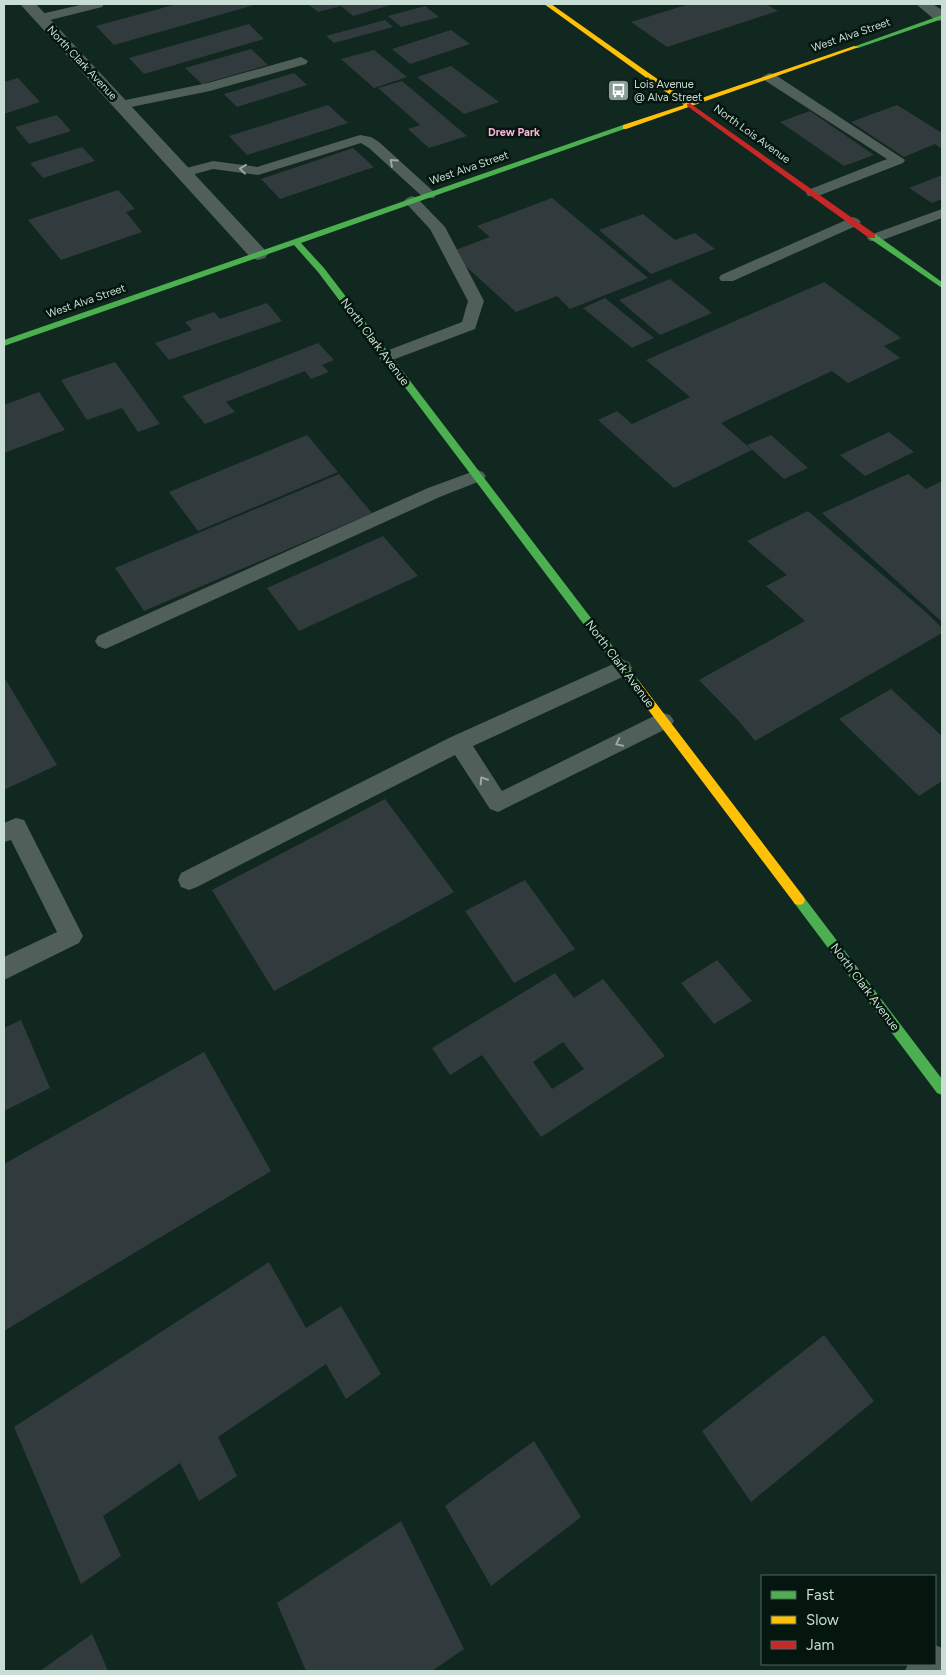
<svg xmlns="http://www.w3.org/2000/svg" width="946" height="1675" viewBox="0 0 946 1675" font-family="Figtree,sans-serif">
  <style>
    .building { fill: #313b3e; fill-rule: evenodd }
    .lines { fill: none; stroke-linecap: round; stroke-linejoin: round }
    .lane { fill: #515f5a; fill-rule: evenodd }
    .street { fill: #515f5a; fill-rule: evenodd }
    .fast { fill: #4caf50; fill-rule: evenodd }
    .slow { fill: #ffc107; fill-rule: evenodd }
    .jam { fill: #c62828; fill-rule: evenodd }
    .oneway { stroke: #98aba3 }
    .labels { text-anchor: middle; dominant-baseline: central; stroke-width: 5; stroke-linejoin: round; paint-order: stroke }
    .far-street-label { font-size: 11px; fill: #c8ded4; stroke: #05160f }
    .far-poi-label { font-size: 11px; fill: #c8ded4; stroke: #05160f; text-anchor: start }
    .far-neighbourhood-label { font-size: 11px; font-weight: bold; fill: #fdb2da; stroke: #05160f }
    .street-label { font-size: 12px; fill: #c8ded4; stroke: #05160f }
  </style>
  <rect width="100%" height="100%" fill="#102820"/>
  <path class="building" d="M177,4H258L114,45L96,26Z
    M308,4H394L353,16L341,6L318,12Z
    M689,4H766L778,11L667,47L631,22Z
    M425,6L439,17L401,27L388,16Z
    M385,20L393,27L334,43L326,36Z
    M249,24L264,39L144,74L129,58Z
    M451,30L470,44L410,64L392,49Z
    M251,49L268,65L202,84L185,68Z
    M374,50L407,77L374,88L341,59Z
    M451,66L499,102L464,114L417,77Z
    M294,73L307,85L237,107L224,94Z
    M18,78L40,102L4,114V82Z
    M402,81L467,136L429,148L408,129L420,125L378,88Z
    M328,105L348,123L247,155L229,136Z
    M897,105L942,133V149L935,144L904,157L851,122Z
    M810,111L874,155L844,166L780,122Z
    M57,115L71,131L29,144L15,127Z
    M82,147L95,161L43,178L30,163Z
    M353,148L374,167L280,199L261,179Z
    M942,175V199L932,203L909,188Z
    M118,190L135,209L126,212L142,232L61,260L28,220Z
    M552,198L648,278L570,309L557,296L516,312L450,252L490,237L477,226Z
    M643,214L675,240L695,233L715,249L651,274L599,230Z
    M670,279L712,313L660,335L619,300Z
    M824,282L901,338L884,346L900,358L848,383L832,371L721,423L752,450L674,488L598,420L617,411L632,424L690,397L646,360Z
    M605,298L654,338L632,348L583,308Z
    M267,303L282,321L169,360L155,343L192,330L185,322L214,312L220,319Z
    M318,343L334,360L322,365L329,372L311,379L305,371L226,402L235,412L205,424L182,396Z
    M115,362L160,424L138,432L122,408L87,420L61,380Z
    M39,392L65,430L4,453V405Z
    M889,432L914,452L865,476L840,455Z
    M307,435L338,472L198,531L169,492Z
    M771,435L808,468L784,479L747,445Z
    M339,474L372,513L144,611L115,568Z
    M908,474L926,489L942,481V622L822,513Z
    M808,511L927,613L942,628V633L755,741L738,720L699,680L805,621L766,586L787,575L747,541Z
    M383,536L418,576L299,631L267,588Z
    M4,677L57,765L4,790Z
    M891,689L942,736V781L919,796L839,719Z
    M385,799L454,892L274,991L212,890Z
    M525,880L575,949L514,983L465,911Z
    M717,960L752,1001L714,1024L681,983Z
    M555,973L574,998L603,979L665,1056L541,1137L482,1055L450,1075L432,1048ZM563,1042L584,1069L552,1089L533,1062Z
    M21,1020L50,1088L4,1111V1028Z
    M204,1052L271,1171L4,1331V1164Z
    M269,1262L306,1328L341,1306L381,1374L346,1399L326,1364L218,1437L237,1476L199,1501L180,1463L103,1516L121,1556L81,1584L14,1427Z
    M824,1335L874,1401L751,1502L702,1431Z
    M534,1441L581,1517L491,1586L445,1506Z
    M401,1521L464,1649L432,1671H306L277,1603Z
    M92,1634L108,1671H40Z"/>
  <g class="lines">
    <path class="lane" d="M84,4H104L102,7L42,22L36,18L37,15Z
      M301,57L308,61L306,64L210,91L121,109L114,105L116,102L208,83Z
      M769,73L774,74L905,160L903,163L818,196H808L806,193L808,190L887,159L764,80L762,77Z
      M360,135L371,137L379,142L434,192L436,195L434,198H424L369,148L361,143L258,175L213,169L184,177L179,176L177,173L179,170L213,161L257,167Z
      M412,196L417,198L445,227L484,301L475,329L387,362L381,361L379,357L381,353L462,322L468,301L430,229L404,201L407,198Z
      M942,209V218L880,241H870L867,238L870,235Z
      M853,217L858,219L861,222L858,225L733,281H721L719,278L721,275Z
      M477,470L483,472L486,476L483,480L442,496L112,646L105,649L98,646L95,641L98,636L428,488Z
      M622,660L629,662L632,668L629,674L473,746L502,791L656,715L663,713L670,715L674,721L670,727L498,812L490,809L455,755L197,887L189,890L181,887L178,880L181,873L451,737Z
      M16,818L24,820L83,936L79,943L4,980V957L57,932L11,840L4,842V823Z"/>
    <path class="street" d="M20,4H36L265,250L268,254L265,258L258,260L251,258Z
      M916,4H933L942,10V21L935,20Z
      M935,1645L942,1648V1671H905L908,1664H935Z"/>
    <path class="fast" d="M942,15V19L858,48L853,47Z
      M623,125L630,127L301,243L324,268L639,681L640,684L639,687H631L318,272L294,245L4,346V340Z
      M869,234H875L942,282V288L869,238Z
      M799,895L803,896L942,1079V1095L937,1093L795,904L793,900L795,896Z"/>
    <path class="slow" d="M544,4H551L690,102L854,46L859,47L626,129H623V125L684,105Z
      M635,680L639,681L803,896L805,900L803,904L799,905L795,904L631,687L630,684Z"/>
    <path class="jam" d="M687,104H691L875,234V238H869L687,106Z"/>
  </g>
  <defs><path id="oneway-chevron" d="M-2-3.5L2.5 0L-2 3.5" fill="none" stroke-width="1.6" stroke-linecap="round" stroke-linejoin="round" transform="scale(1.25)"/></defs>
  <g class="oneway">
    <use href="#oneway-chevron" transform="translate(393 162) rotate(-138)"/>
    <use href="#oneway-chevron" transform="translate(243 169) rotate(-173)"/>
    <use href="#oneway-chevron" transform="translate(619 743) rotate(154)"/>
    <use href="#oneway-chevron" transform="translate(483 780) rotate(-123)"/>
  </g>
  <defs>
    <symbol id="bus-square" viewBox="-11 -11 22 22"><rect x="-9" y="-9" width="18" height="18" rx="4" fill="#889e95" stroke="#05160f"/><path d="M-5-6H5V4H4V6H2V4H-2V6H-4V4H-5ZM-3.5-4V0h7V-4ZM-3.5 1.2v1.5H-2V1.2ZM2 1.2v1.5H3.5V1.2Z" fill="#fff"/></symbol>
  </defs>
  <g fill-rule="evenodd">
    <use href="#bus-square" x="606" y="78" width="25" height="25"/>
  </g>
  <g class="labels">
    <g class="far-street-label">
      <text transform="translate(851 35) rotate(-19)">West Alva Street</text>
      <text transform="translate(82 63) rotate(47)">North Clark Avenue</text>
      <text transform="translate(752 134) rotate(36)">North Lois Avenue</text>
      <text transform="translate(469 168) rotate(-19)">West Alva Street</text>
      <text transform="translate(86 301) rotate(-19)">West Alva Street</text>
    </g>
    <g class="far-poi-label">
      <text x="634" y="84">Lois Avenue<tspan x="634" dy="13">@ Alva Street</tspan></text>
    </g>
    <g class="far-neighbourhood-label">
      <text x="514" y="132">Drew Park</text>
    </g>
    <g class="street-label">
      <text transform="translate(375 342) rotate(53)">North Clark Avenue</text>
      <text transform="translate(620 664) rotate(53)">North Clark Avenue</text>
      <text transform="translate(865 987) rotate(53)">North Clark Avenue</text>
    </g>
  </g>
  <rect width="946" height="1675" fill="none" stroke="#c8ded4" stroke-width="10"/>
  <rect x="761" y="1575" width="175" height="90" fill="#05160f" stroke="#53665e"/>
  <rect x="771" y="1591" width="25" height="8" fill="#4caf50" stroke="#53665e"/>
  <text x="806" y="1600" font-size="15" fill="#c8ded4">Fast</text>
  <rect x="771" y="1616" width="25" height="8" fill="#ffc107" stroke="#53665e"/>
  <text x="806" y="1625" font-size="15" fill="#c8ded4">Slow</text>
  <rect x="771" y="1641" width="25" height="8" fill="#c62828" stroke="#53665e"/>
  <text x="806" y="1650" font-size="15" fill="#c8ded4">Jam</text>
</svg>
